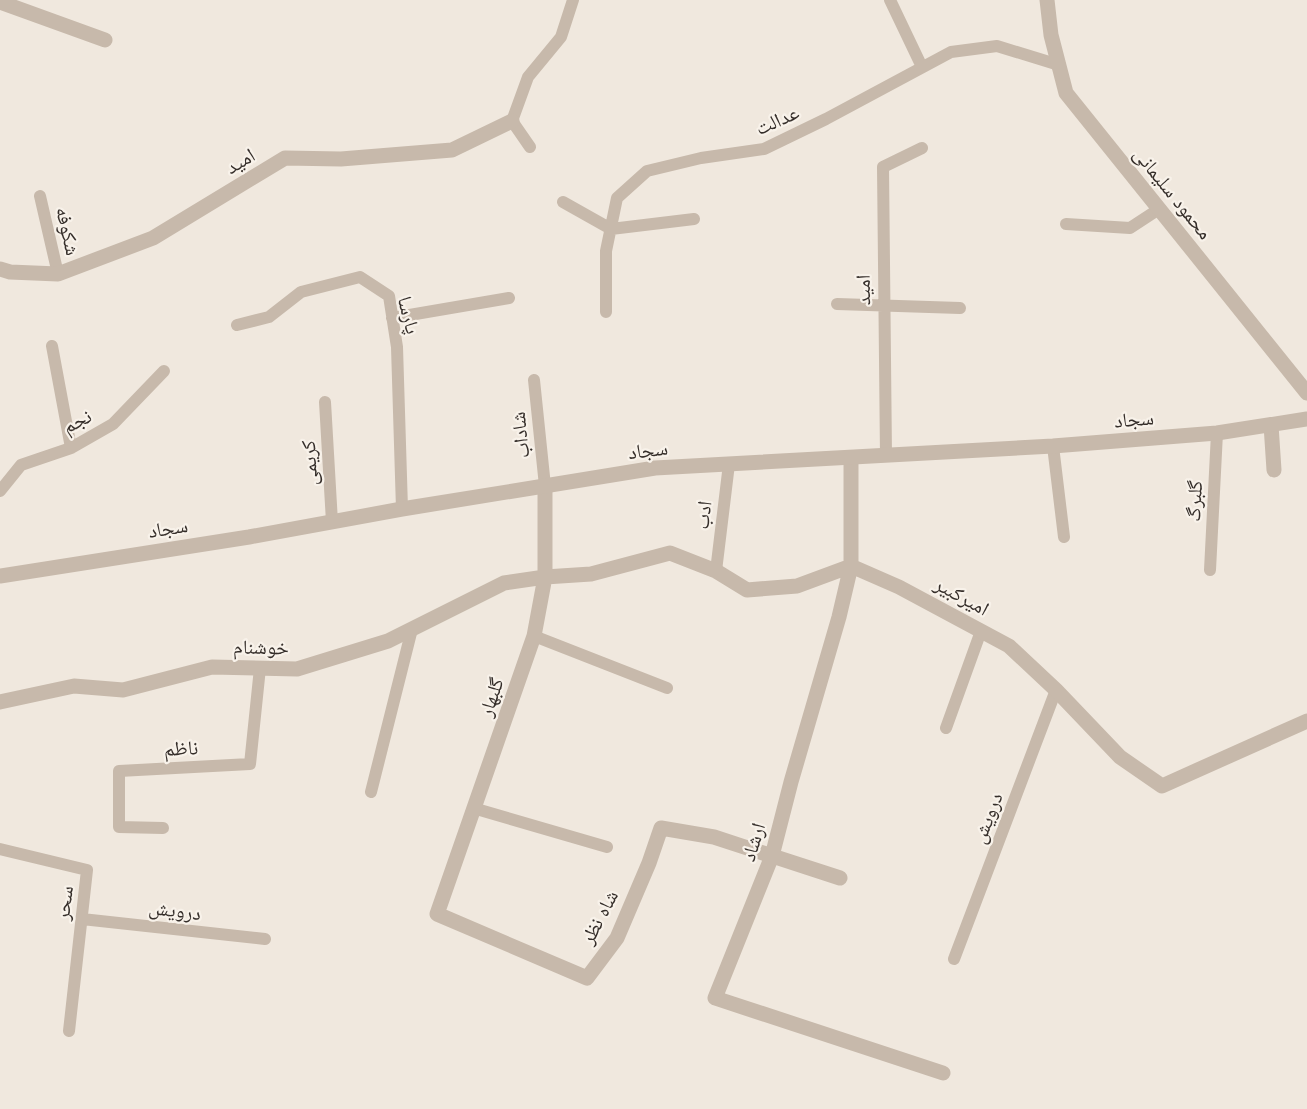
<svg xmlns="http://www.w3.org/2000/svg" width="1307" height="1109" viewBox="0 0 1307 1109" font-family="'PT Sans','Noto Naskh Arabic',sans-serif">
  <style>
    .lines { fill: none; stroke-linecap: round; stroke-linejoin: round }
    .service { stroke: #c7b9ab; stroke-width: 12 }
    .minor { stroke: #c7b9ab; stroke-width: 15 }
    .tertiary { stroke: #c7b9ab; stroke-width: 15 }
    .labels { text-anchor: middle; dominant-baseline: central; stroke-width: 4.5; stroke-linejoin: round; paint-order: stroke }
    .street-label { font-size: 20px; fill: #352e2a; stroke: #f8f2ea }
  </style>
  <rect width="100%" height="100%" fill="#f0e8de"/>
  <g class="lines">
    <path class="service" d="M890,0L922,67
      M530,147L512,121L528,77L561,37L573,0
      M40,196L58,274
      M563,202L611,229L694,219
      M1066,224L1130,228L1159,209
      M837,304L960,308
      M606,312V251L617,198L647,171L701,158L764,149L826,119L951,52L997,46L1059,65
      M392,318L509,298
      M237,325L269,317L301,292L360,277L389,296L397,347L402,509
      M52,346L71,448
      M534,380L545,486
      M325,402L332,522
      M1053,446L1064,537
      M886,456L883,167L922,148
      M0,491L21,465L71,448L113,424L164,371
      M1210,570L1217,433
      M716,571L729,464
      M534,636L667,688
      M946,728L981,631
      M371,792L412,629
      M473,808L607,847
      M163,828L119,827V771L250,764L260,668
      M0,849L87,870L69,1031
      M82,919L265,939
      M954,959L1056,690"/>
    <path class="minor" d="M1047,0L1051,35L1066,93L1307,393
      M0,2L105,40
      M0,269L10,272L58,274L153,238L285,158L341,159L452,150L512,121
      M1271,425L1274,470
      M851,458V566L839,617L791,782L772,856L715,998L943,1073
      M545,486V577L534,636L437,914L587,978L617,938L649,863L661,828L714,837L840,878
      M0,702L74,686L123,690L212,667L297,669L388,641L504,583L545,577L591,574L670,553L716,571L747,590L797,586L851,566L899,587L1009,646L1056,690L1120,757L1162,786L1307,721"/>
    <path class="tertiary" d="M0,576L249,537L402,509L655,468L1053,446L1217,433L1307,419"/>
  </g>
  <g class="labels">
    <g class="street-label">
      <text transform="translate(777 120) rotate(-24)">عدالت</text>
      <text transform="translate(240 161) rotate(-31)">امید</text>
      <text transform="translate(1173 193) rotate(51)">محمود سلیمانی</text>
      <text transform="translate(68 231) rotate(77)">شکوفه</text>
      <text transform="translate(863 290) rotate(-91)">امید</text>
      <text transform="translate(409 315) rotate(76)">پارسا</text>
      <text transform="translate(1134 419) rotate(-5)">سجاد</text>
      <text transform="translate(77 421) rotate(-27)">نجم</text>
      <text transform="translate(520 435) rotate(-96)">شاداب</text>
      <text transform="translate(648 450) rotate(-7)">سجاد</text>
      <text transform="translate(309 463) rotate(-93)">کریمی</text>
      <text transform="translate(1194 501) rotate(-87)">گلبرگ</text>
      <text transform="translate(703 515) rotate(-83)">ادب</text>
      <text transform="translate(168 528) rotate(-9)">سجاد</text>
      <text transform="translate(962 596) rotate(29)">امیرکبیر</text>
      <text transform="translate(261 647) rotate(1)">خوشنام</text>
      <text transform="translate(491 697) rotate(-71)">گلبهار</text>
      <text transform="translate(181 748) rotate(-3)">ناظم</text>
      <text transform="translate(987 818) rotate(-69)">درویش</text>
      <text transform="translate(753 842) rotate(-73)">ارشاد</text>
      <text transform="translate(64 903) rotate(-83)">سحر</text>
      <text transform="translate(175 910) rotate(7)">درویش</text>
      <text transform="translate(599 917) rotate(-62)">شاه نظر</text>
    </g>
  </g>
</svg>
